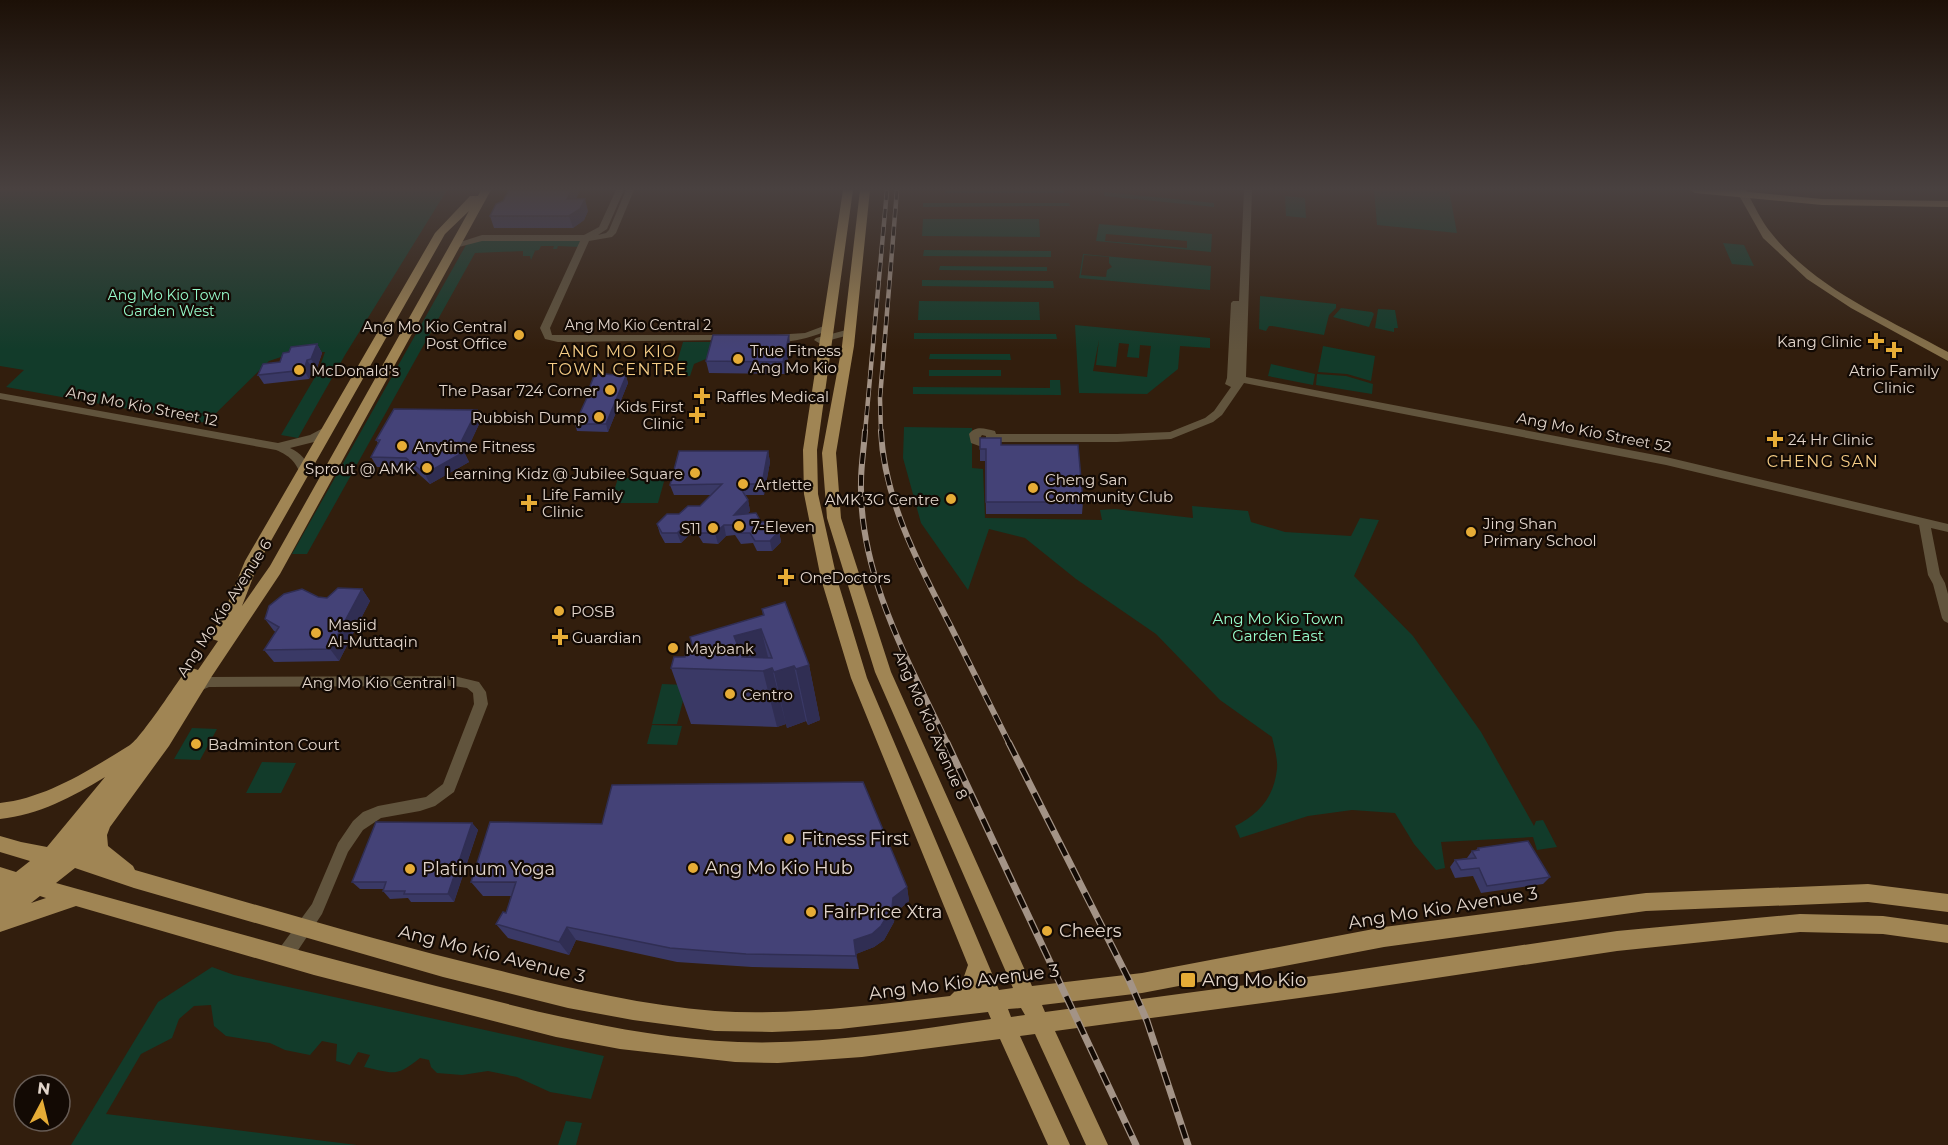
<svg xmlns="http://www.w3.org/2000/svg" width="1948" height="1145" viewBox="0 0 1948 1145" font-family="Montserrat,sans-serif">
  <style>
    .green { fill: #123b2a; fill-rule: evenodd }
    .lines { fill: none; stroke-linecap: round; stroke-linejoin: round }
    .minor { fill: #61543d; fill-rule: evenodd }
    .secondary { fill: #85704a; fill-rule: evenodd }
    .primary { fill: #a08554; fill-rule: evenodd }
    .rail-far2-casing { stroke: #a39386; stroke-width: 4.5 }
    .rail-far1-casing { stroke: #a39386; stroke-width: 6 }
    .rail-casing { stroke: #a39386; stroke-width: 7 }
    .rail-far2 { stroke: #130a04; stroke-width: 3; stroke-dasharray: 9; stroke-linecap: butt }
    .rail-far1 { stroke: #130a04; stroke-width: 4; stroke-dasharray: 11; stroke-linecap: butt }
    .rail { stroke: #130a04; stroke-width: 4.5; stroke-dasharray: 14; stroke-linecap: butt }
    .wall { fill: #3a3966 }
    .shaded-wall { fill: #302e53 }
    .building { fill: #444277; stroke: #302e53; stroke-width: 1.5; fill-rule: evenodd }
    .poi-dot { fill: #e6ac36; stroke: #130a04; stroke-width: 2 }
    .labels { text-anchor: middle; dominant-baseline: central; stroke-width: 4.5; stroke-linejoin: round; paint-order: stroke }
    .far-park-label { font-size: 14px; fill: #96fbcb; stroke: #130a04 }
    .far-street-label { font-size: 14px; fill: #e2d5cb; stroke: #130a04 }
    .poi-label { font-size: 15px; fill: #e2d5cb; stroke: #130a04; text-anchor: start }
    .street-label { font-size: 15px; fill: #e2d5cb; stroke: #130a04 }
    .park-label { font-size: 15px; fill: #96fbcb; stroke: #130a04 }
    .neighbourhood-label { font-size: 16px; letter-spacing: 1.5px; fill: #f6cd86; stroke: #130a04 }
    .near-poi-label { font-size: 18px; fill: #e2d5cb; stroke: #130a04; text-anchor: start }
    .near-street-label { font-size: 18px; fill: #e2d5cb; stroke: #130a04 }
  </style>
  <rect width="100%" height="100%" fill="#321e0d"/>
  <path class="green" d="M0,190H447L345,355L298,438L281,435L318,372L325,352L293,353L269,361L206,423L6,387L24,370L0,366Z
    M945,190H1064V193H945Z
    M1374,190H1449L1457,233L1377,225Z
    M1104,192L1214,203V207L1104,196Z
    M1285,196L1305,198L1306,218L1286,216Z
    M923,203H1069L1070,206L923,207Z
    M923,219H1039L1040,237L922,236Z
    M1099,224L1212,234L1211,252L1096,241ZM1106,234L1187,241V248L1105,241Z
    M476,241H582L580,247L558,246L557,249H553L554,246H541L539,250L533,251H535L531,260L530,256H523V251L475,253L307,554H292L466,245Z
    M1723,243L1744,245L1754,266L1732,264Z
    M924,250L1051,251V257L923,256Z
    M1083,254L1211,266L1210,290L1079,278ZM1084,255L1109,257V263L1112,267L1107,270L1106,277L1081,275Z
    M940,266L1047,267V271L939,270Z
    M922,280L1053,281L1054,288L922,286Z
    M1260,296L1336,304V308L1329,315L1324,335L1272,326H1269L1266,331L1259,329Z
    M919,301L1039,302L1040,320H918Z
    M1341,308L1372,312L1374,314L1369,327L1333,317Z
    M1378,309L1395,310L1398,328H1394V332L1375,328Z
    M1075,325L1210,338V348L1180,346L1178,369L1147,394L1079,393ZM1099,340L1096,365L1116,367L1119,343L1129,344L1127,357L1139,358L1140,345L1151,346L1147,377L1093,371Z
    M914,333L1056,334L1057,339H914Z
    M683,342H717L713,356L694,364L690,376H673Z
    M1323,346L1375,356L1371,381L1347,374L1318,372Z
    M930,354H1010L1011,360L929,359Z
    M1271,364L1315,374L1313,385L1268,376Z
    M929,370H1001V376H929Z
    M1317,374L1346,376L1373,384L1372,394L1316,385Z
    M1050,380H1060L1061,395L913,394V387L1050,388Z
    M904,427L972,428V468L983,469L985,518L1102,520L1100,510L1115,509L1193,518L1192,506L1248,511L1251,522L1285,532L1351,536L1360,518L1379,520L1354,576L1413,636L1481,732L1534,826L1536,821L1543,820L1557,847L1537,850L1533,837L1441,842L1445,868L1436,870L1414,844L1395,813L1352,810L1308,816L1240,838L1235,826C1259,814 1274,797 1277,769C1278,759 1274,746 1272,737L1220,700L1156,634L1076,579L1025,538L989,529L968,590L921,523L903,458Z
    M618,478H665L658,503H616L620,491H614Z
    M662,684L687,685L677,724H652Z
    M652,725L682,726L677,745L647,744Z
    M192,728L217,729L200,760L174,759Z
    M262,762L296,763L281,793H246Z
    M212,967L234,975L604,1056L591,1099L550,1092L517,1077L488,1071L462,1075L437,1073L431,1067L429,1060L420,1058C395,1078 394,1073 364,1067L370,1055L358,1052L350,1065L336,1061L337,1044L322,1041L310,1055L285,1050L270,1043L226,1036L214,1026L211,1005L194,1006L179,1019L172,1038L141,1054L106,1114L357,1145H71L158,1002Z
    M566,1121L582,1123L576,1145H558Z"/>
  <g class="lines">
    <path class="minor" d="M616,190H624L607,229L598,235L606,233L609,230L626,190H634L616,233L612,237L589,241L550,328L552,335H727L732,338L730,340L558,342L545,339L540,328L580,241H482L455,248L451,245L482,235H584L599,227Z
      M1244,190H1252L1246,377L1666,457L1948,524V532L1931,528L1940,574L1945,583L1948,594V623L1944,621L1942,618L1933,584L1928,575L1919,525L1666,465L1244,383L1222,415L1213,422L1171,439L1117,442H995L982,447L971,443L969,434C976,425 985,429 995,431L996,434H1117L1170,432L1205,418L1214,411L1231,387L1225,384L1227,378L1231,303L1233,301H1239ZM982,435L986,436V438H980Z
      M829,324L834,327L832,329C817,335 783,348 769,338L774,335L805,333Z
      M850,329L853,330V334L819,343L814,340L816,338Z
      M0,393L278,443L310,435L329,425L334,429L318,441L290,448C301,453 307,460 311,472L305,476L301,475C295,461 290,456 276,450L0,399Z
      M454,676L479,682L486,692L488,704L454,792L435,806L420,811L381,818L363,830L348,852L322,914L291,961L285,963L279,961L277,955L279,949L312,904L338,843L353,821L363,812L378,806L426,797L443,784L474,704L473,693L467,688L454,686L209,687L195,693L190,692L188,688L190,684L208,677Z"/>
    <path class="secondary" d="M1736,190H1746C1754,205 1761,221 1772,234C1816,289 1888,319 1948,352V361L1851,308L1807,279L1763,238Z"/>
    <path class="primary" d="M481,190H491L280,574L212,676L169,746L110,827L107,835L108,846L133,866L135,870C254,904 373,940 493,969C566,987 640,1005 715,1011C794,1016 872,1005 950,996L961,985L968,965L851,678L821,579L804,494L803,450L843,190H853L817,450L818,494L837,579L867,678L999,990L1013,988L875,672L827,518L822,453L842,346L860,190H870L854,346L836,453L841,518L891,672L1032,986L1142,973L1384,927L1646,893L1868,884L1948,894V912L1868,902L1646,911L1384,947L1142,993L1042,1005L1045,1012L1336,973L1617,931L1800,914L1883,916L1948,925V943L1883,934L1800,932L1617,951L1336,993L1055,1031L1108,1145H1086L1035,1034L1020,1036L1070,1145H1048L1000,1039L862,1057L778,1063L735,1062L620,1049L556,1037L314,975L76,906L0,932V867L16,872L30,861L0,852V836L21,842L47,847L105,777C72,797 39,815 0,819V803C47,798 91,769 130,745C140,739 177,683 186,670L192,668L198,670L218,641L212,639L210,635L222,617L245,561L435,233L470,196H478ZM469,211L270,566L242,606L259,562L445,234ZM75,868L134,888L443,977L568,1008L633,1020L715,1031L772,1032L840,1029L988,1012L991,1019C907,1031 823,1045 738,1042C635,1038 535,1011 436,986C309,954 183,918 56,883ZM40,896L46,898L31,903ZM1021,1008L1025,1015L1011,1017L1008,1009Z
      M1690,190H1729L1822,199L1948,201V207L1822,205L1695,193Z"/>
    <defs>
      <path id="rail-far2" d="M865,433L887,190
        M881,433L880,398L897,190"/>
      <path id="rail-far1" d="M865,431C864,448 861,465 861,482C859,576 909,662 948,745
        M881,431C884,500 919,565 950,625C970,665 990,705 1010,745"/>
      <path id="rail" d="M947,743L1136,1145
        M1009,743L1129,980L1147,1021L1188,1145"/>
    </defs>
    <use href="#rail-far2" class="rail-far2-casing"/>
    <use href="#rail-far1" class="rail-far1-casing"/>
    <use href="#rail" class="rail-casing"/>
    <use href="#rail-far2" class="rail-far2"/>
    <use href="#rail-far1" class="rail-far1"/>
    <use href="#rail" class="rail"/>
  </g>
  <path class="wall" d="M509,190H580L576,199L588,211L584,220L573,228H494L490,216L503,201Z
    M789,335L790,347L785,374L709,373L706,361Z
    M317,344L322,353L317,368L313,369L309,379L264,384L258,375L280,362L289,352Z
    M626,376L628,383L608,432L577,431L575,424L590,391L589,389Z
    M477,410L481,420L465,454L469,462L430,484L412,468L377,467L371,457L378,443L376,440Z
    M980,438L1001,445L1083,502L1082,514H986L985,461H980Z
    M768,451L770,462L764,495H745L748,500L750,511L747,514L779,531L781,542L772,551H757L753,543L741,544L735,535L726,536L718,544L703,543L698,535H689L681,543H665L660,534L657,524L700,506L711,495H674L670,485Z
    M362,589L370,601L339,661L274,662L264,650L276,632L274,631L265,619L327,598Z
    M762,609L809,665L820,720L808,725L806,721L787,728L786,724L777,727L691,724L671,668L685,657L695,654L763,615Z
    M472,823L478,830L454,902H411L408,898L390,899L383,891L384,889H360L352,882Z
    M1478,848L1550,877L1543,884L1481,893L1473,876L1455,878L1450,867L1455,860L1467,858L1472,851L1476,850Z
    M471,882L907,887L909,901L895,913L894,922L884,940L874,947L856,954L859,969L752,967L677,962L576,940L569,955L508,938L496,924L506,913L511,896H483Z"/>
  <path class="shaded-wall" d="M572,190H580L571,211L567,199Z
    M585,199L588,211L584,220L573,228L569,216Z
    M789,335L790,347L785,374L783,362Z
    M317,344L322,353L317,368L311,359Z
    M307,360L313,369L309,379L304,370Z
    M626,376L628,383L608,432L606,424Z
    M477,410L481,420L465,454L469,462L430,484L425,474Z
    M768,451L770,462L764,495L762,484Z
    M748,500L750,511L736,525L734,515Z
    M686,525L689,535L681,543L677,533Z
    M724,525L726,536L718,544L715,533Z
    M779,531L781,542L772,551L770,541Z
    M362,589L370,601L339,661L330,649Z
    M761,629L771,669L772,668L786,724L777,727L763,671L737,653L734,636Z
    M809,665L820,720L808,725L796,669Z
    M794,666L806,721L787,728L774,672Z
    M472,823L478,830L454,902L448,894Z
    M907,887L909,901L895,913L894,922L884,940L874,947L856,954L859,969L854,940L893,898Z
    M567,927L576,940L569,955L559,942Z"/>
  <path class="building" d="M509,190H572L567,199H585L580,209L569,216H490L496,204L503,201Z
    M713,335H789L783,362L706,361Z
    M317,344L311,359L307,360L304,370L258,375L263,364L280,362L283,353L289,352L291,347Z
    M595,373L626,376L606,424H575L591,389H589Z
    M394,409L477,410L459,446L464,452L425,474L406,458L371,457L380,440H376Z
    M980,438H1001V445H1078L1083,502H986V449H980Z
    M679,451H768L762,484H738L748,500L734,515L756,513L761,522H773L779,531L770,541H755L750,533H738L733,525H724L715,533H700L695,525H686L677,533H662L657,524L667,514H679L688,506H700L722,484L670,485Z
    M338,588L362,589L330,649L264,650L279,627L265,619L269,606L284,594L302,589L318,597L327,598Z
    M785,602L809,665L796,669L794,666L774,672L772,668L763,671L671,668L674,657H685L686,653L695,654L690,637L764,615L762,609ZM761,629L772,658L742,657L743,653H737L738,646L734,636Z
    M863,782L907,887L893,898L892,908L881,926L872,934L854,940L856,956L746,954L670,948L567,927L559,942L496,924L503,912L506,913L516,882H471L490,822L602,824L612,785Z
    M376,822L472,823L448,894H404L405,891H383L386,882H352Z
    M1528,841L1550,877L1487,886L1479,868L1461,870L1455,860L1476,858L1472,851L1479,850L1478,848Z"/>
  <linearGradient id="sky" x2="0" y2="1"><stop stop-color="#1c1007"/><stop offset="0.54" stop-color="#494140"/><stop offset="1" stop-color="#494140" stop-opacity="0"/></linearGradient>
  <rect width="1948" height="350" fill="url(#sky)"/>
  <g class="poi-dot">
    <circle cx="519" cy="335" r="6"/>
    <path d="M1873 332h6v6h6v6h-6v6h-6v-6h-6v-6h6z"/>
    <path d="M1891 341h6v6h6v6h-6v6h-6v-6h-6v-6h6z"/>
    <circle cx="738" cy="359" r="6"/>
    <circle cx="299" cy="370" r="6"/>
    <circle cx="610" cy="390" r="6"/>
    <path d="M699 387h6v6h6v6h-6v6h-6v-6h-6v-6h6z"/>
    <path d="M694 406h6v6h6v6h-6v6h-6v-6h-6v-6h6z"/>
    <circle cx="599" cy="417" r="6"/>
    <path d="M1772 430h6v6h6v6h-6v6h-6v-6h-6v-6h6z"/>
    <circle cx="402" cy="446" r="6"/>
    <circle cx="427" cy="468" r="6"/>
    <circle cx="695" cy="473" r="6"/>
    <circle cx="743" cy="484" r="6"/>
    <circle cx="1033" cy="488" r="6"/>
    <circle cx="951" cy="499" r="6"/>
    <path d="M526 494h6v6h6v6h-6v6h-6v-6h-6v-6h6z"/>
    <circle cx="739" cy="526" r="6"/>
    <circle cx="713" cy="528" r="6"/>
    <circle cx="1471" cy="532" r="6"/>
    <path d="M783 568h6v6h6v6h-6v6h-6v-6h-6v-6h6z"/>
    <circle cx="559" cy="611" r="6"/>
    <circle cx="316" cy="633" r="6"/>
    <path d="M557 628h6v6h6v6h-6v6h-6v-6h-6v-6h6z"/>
    <circle cx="673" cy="648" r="6"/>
    <circle cx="730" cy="694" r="6"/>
    <circle cx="196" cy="744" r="6"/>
    <circle cx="789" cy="839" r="6"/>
    <circle cx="693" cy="868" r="6"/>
    <circle cx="410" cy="869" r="6"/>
    <circle cx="811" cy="912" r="6"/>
    <circle cx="1047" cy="931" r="6"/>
    <rect x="1180" y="972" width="16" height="16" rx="3"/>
  </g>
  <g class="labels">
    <g class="far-park-label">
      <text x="169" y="295">Ang Mo Kio Town<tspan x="169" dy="16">Garden West</tspan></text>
    </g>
    <g class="far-street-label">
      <text x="638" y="325">Ang Mo Kio Central 2</text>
    </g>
    <g class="poi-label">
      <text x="507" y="326" text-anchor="end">Ang Mo Kio Central<tspan x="507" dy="17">Post Office</tspan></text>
      <text x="1862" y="341" text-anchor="end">Kang Clinic</text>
      <text x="750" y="350">True Fitness<tspan x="750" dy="17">Ang Mo Kio</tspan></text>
      <text x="311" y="370">McDonald's</text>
      <text x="1894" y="370" text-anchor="middle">Atrio Family<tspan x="1894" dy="17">Clinic</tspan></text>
      <text x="598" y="390" text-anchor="end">The Pasar 724 Corner</text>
      <text x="716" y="396">Raffles Medical</text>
      <text x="684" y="406" text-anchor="end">Kids First<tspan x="684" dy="17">Clinic</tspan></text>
      <text x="587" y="417" text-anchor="end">Rubbish Dump</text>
      <text x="1788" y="439">24 Hr Clinic</text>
      <text x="414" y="446">Anytime Fitness</text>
      <text x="415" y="468" text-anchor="end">Sprout @ AMK</text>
      <text x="683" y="473" text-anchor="end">Learning Kidz @ Jubilee Square</text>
      <text x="1045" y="479">Cheng San<tspan x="1045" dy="17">Community Club</tspan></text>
      <text x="755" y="484">Artlette</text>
      <text x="542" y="494">Life Family<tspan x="542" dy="17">Clinic</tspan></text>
      <text x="939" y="499" text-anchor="end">AMK 3G Centre</text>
      <text x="1483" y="523">Jing Shan<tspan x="1483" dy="17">Primary School</tspan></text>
      <text x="751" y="526">7-Eleven</text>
      <text x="701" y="528" text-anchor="end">S11</text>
      <text x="800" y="577">OneDoctors</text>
      <text x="571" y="611">POSB</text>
      <text x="328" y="624">Masjid<tspan x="328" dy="17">Al-Muttaqin</tspan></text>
      <text x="572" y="637">Guardian</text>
      <text x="685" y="648">Maybank</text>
      <text x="742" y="694">Centro</text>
      <text x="208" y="744">Badminton Court</text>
    </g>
    <g class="street-label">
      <text transform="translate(142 406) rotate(11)">Ang Mo Kio Street 12</text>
      <text transform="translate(1594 432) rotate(11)">Ang Mo Kio Street 52</text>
      <text transform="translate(224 608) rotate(-57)">Ang Mo Kio Avenue 6</text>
      <text x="379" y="682">Ang Mo Kio Central 1</text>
      <text transform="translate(931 725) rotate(66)">Ang Mo Kio Avenue 8</text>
    </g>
    <g class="park-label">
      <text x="1278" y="618">Ang Mo Kio Town<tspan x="1278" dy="17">Garden East</tspan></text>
    </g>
    <g class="neighbourhood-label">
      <text x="618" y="351">ANG MO KIO<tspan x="618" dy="18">TOWN CENTRE</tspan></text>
      <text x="1823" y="461">CHENG SAN</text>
    </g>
    <g class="near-poi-label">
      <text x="801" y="839">Fitness First</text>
      <text x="705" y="868">Ang Mo Kio Hub</text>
      <text x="422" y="869">Platinum Yoga</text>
      <text x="823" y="912">FairPrice Xtra</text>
      <text x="1059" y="931">Cheers</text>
      <text x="1202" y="980">Ang Mo Kio</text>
    </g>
    <g class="near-street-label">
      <text transform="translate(1443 908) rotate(-9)">Ang Mo Kio Avenue 3</text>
      <text transform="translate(492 954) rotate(14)">Ang Mo Kio Avenue 3</text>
      <text transform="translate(964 982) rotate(-7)">Ang Mo Kio Avenue 3</text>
    </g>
  </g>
  <g transform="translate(42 1103) rotate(7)"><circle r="28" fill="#130a04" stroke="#665b54" stroke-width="1.5"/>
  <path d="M0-4.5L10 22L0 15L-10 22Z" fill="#e6ac36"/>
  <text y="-9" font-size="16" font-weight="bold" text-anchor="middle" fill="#e2d5cb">N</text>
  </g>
</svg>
